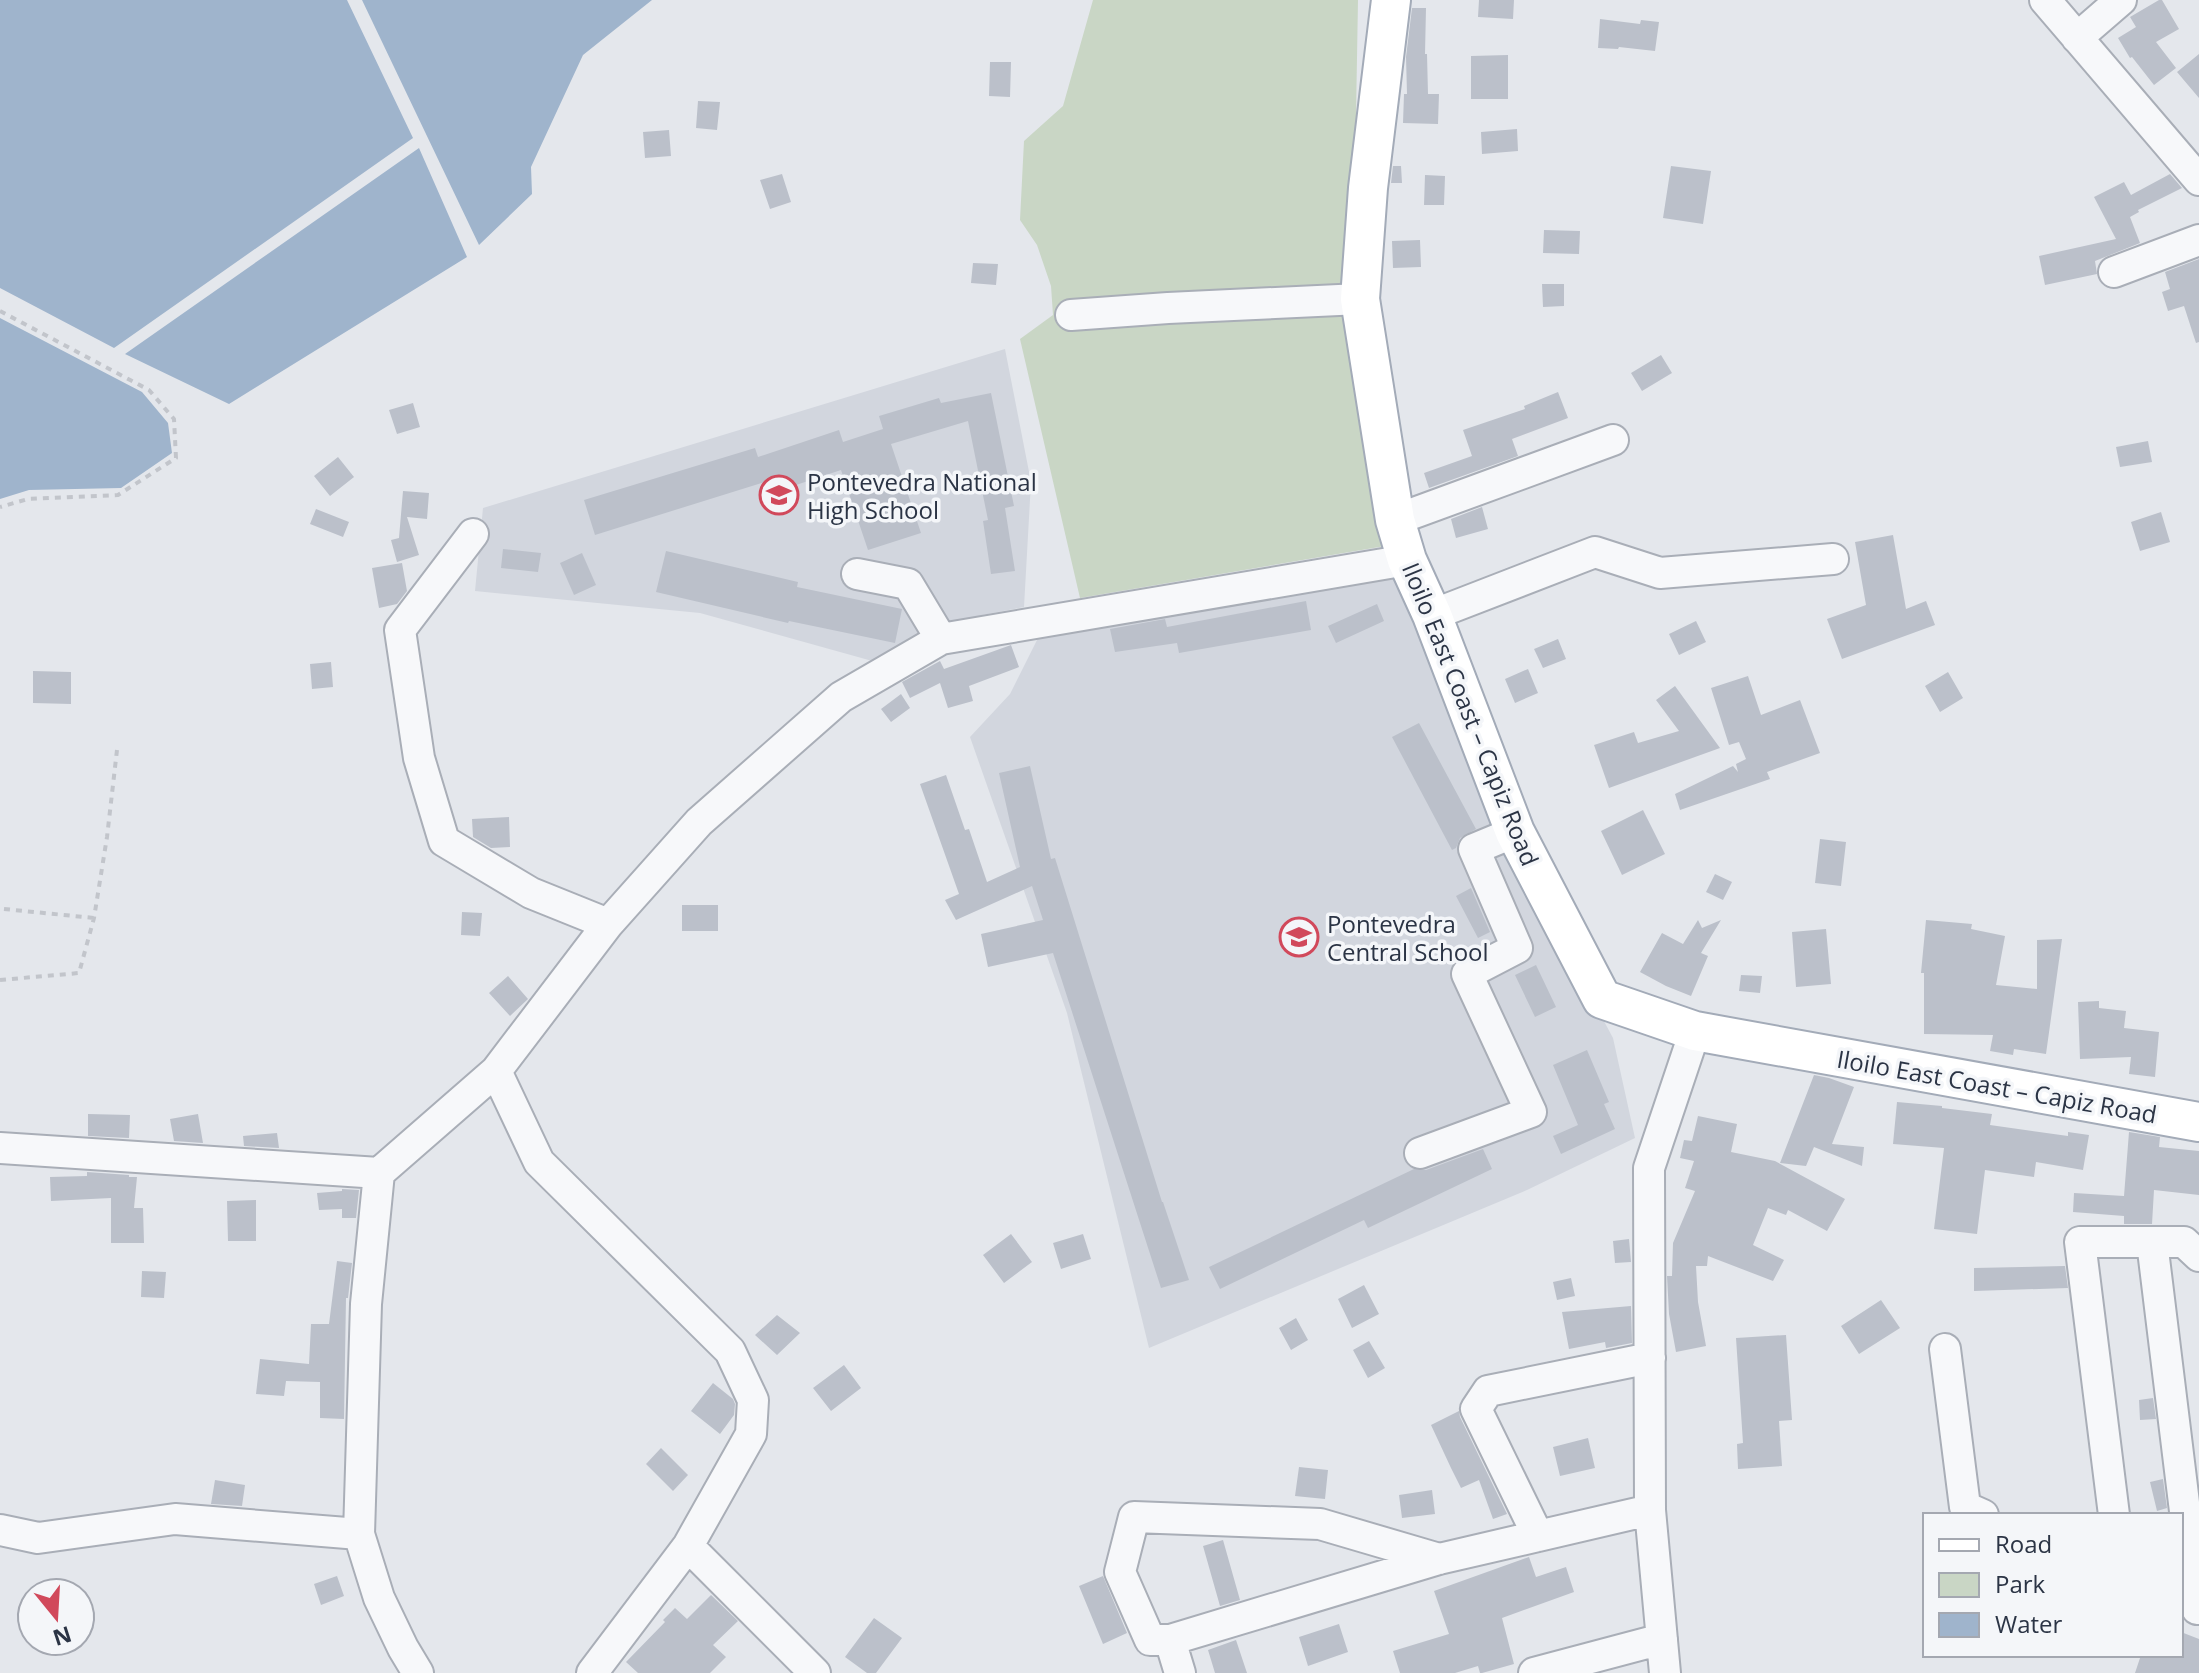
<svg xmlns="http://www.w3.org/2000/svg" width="2199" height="1673" viewBox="0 0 2199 1673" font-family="'Open Sans',sans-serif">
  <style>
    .built { fill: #d2d6de }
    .green { fill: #c9d6c5 }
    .water { fill: #9fb4cc }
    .building { fill: #bbc0ca }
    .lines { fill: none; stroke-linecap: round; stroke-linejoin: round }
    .minor-casing { stroke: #a9aeb7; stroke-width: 34 }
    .major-casing { stroke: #a3abb8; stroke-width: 42 }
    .path { stroke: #c2c5cb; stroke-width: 4; stroke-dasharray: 6 6; stroke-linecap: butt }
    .minor { stroke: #f7f8fa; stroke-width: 30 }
    .major { stroke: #fff; stroke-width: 38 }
    .labels { text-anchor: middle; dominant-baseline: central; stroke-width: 7; stroke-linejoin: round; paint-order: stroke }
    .poi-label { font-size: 24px; fill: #2b3445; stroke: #f4f6f9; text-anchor: start }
    .street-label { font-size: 24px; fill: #2b3445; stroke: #f4f6f9 }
  </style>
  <rect width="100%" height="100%" fill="#e4e7ec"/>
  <path class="built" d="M1005,349L1031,482L1024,607L982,615L883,664L700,613L475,591L483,508Z
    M1405,575L1518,861L1613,1038L1635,1138L1527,1190L1149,1348L1067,1013L970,737L1010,694L1039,636Z"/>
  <path class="green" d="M1093,0H1358L1355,173L1391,545L1080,598L1020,339L1053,315L1051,286L1037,245L1020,220L1024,141L1063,106Z"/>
  <path class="water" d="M0,0H347L413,138L114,348L0,288Z
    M362,0H652L583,55L531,167L532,194L479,245Z
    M419,148L467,257L229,404L125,354Z
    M0,318L142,392L168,423L172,453L121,488L29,490L0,499Z"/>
  <path class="building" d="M1479,0H1514L1513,19L1478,17Z
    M2159,0H2162L2179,29L2156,42L2176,68L2154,85L2132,57L2130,58L2118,38L2136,27L2130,17Z
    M1412,8H1426L1425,54H1427L1428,94H1439L1438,124L1403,123L1404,94H1407L1406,57Z
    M1600,19L1640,24L1641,20L1659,22L1655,51L1619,47L1618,49L1598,48Z
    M2199,54V98L2177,72Z
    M1508,55V99H1471V56Z
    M990,62H1011L1010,97L989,96Z
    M698,101L720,102L717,130L696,128Z
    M1517,129L1518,151L1482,154L1481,132Z
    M669,130L671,156L645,158L643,132Z
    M1393,166H1401L1402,183H1391Z
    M1671,166L1711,171L1703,224L1663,218Z
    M782,174L791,202L770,209L760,180Z
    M2170,174L2182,188L2138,210L2139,212L2130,217L2140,243L2095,261L2097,274L2045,285L2039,256L2116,239L2094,197L2124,182L2131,195Z
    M1425,175L1445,176L1444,205H1424Z
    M1544,230L1580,231L1579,254L1543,253Z
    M1420,240L1421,267L1393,268L1392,241Z
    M2199,259V342L2196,343L2184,306L2168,311L2162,292L2170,289L2165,272Z
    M973,263L998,264L996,285L971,283Z
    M1542,284H1564V306L1543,307Z
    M1661,355L1672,373L1642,391L1631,373Z
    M1558,392L1568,418L1512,439L1518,456L1429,488L1424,473L1472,456L1463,430L1525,409L1524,406Z
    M991,393L1014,506L1005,508L1015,571L991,574L983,521L988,520L968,421L891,444L921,533L868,550L841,470L775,492L771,480L595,535L584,500L755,448L758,457L839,430L843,442L883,429L879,416L939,398L941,403Z
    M413,403L420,427L397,434L389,410Z
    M2148,441L2152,462L2120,467L2116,447Z
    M338,457L354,477L330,496L314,476Z
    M403,491L429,493L427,519L407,517L419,555L397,562L391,540L399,538Z
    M1482,507L1488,529L1456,538L1451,519Z
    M316,509L349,522L343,537L310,524Z
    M2161,512L2170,542L2140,551L2131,522Z
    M1893,535L1906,609L1926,601L1935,625L1842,659L1827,619L1866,605L1855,542Z
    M503,549L541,553L538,572L501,568Z
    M666,551L798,582L797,587L902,609L895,643L789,621L788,623L656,592Z
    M582,553L596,585L574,595L560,563Z
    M402,563L407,591L397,604L379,608L372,568Z
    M1306,601L1311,630L1179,653L1177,643L1115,652L1110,629L1165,619L1167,627Z
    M1377,604L1384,621L1336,643L1328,626Z
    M1696,621L1706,642L1679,655L1669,634Z
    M1558,639L1566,659L1543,668L1534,649Z
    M1011,645L1019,667L969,686L973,701L948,708L940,683L910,698L902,682L940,661L944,669Z
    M331,662L333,687L312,689L310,664Z
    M1528,669L1538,693L1515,703L1505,679Z
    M33,671L71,672V704L33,703Z
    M1948,672L1963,698L1940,712L1925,686Z
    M1748,676L1761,715L1800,700L1820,753L1767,772L1770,779L1680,810L1675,794L1733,766L1738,772L1736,764L1746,759L1739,742L1729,745L1711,688Z
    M1675,686L1720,748L1609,788L1594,745L1634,732L1638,743L1679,731L1656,700Z
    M901,694L910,708L891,722L881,709Z
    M1419,723L1476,829L1460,838L1456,848L1452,850L1392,737Z
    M1030,766L1051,859L1055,858L1162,1202H1163L1189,1280L1161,1288L1053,953L988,967L981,934L1043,920L1032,886L956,920L945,900L959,894L920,784L946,775L965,830L969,829L987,882L1020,867L999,773Z
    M1643,810L1665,854L1622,875L1601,831Z
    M509,817L510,847L491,848L473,837L472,819Z
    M1820,839L1846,842L1841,886L1815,883Z
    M1715,874L1732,882L1723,900L1706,892Z
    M1471,888L1490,932L1478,938L1456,896Z
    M682,905H718V931H682Z
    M462,912L482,913L480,936L461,935Z
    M1698,920L1702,928L1721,920L1701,953L1708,956L1691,996L1666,986L1640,972L1662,933L1683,944Z
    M1926,920L1972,924L1971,929L2005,936L1996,985L2037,989V940L2062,939L2046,1054L2014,1049L2013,1055L1990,1051L1993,1035L1924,1034V973H1921Z
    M1826,929L1831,984L1796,987L1792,932Z
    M1536,965L1556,1007L1535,1017L1515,975Z
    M1741,975L1762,976L1760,993L1739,991Z
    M508,976L528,999L510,1016L489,993Z
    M2099,1001V1008L2126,1011L2124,1028L2159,1032L2155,1077L2129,1074L2131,1057L2080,1059L2078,1002Z
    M1587,1050L1609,1102L1604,1104L1615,1129L1561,1154L1553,1136L1578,1125L1553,1065Z
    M1814,1075L1829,1078L1854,1087L1832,1144L1864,1147L1862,1166L1814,1147L1806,1166L1780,1163Z
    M1897,1102L1942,1106V1108L1992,1114L1990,1125L2068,1136V1132L2089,1135L2083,1170L2036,1162L2034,1177L1985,1170L1977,1234L1934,1229L1944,1148L1893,1144Z
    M88,1114L130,1115L129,1138L88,1136Z
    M198,1114L203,1143L174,1141L170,1119Z
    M1698,1116L1737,1124L1731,1152L1775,1161L1845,1199L1827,1231L1788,1210L1786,1215L1768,1208L1753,1245L1784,1260L1773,1281L1708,1256L1707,1266H1696L1698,1302L1706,1346L1676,1352L1669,1314L1667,1276H1672L1673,1243L1695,1191L1685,1188L1694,1161L1680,1158L1684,1140L1692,1141Z
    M2129,1132L2160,1137L2159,1147L2199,1151V1195L2154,1190L2152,1224H2124V1216L2073,1212L2074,1193L2124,1196Z
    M277,1133L279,1148L244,1146L243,1136Z
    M1483,1149L1492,1169L1368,1228L1364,1220L1220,1289L1209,1267L1414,1169L1426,1170Z
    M87,1172L129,1175V1177H137L134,1208H143L144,1243H111V1198L51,1201L50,1177L87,1176Z
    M342,1189L359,1190L356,1218H342V1209L319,1210L317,1193L342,1191Z
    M256,1200V1241H228L227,1201Z
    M1011,1234L1032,1262L1004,1283L983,1255Z
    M1083,1234L1091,1259L1061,1269L1053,1243Z
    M1629,1239L1631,1262L1615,1263L1613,1241Z
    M337,1261L352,1263L348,1298H346L344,1419L320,1418V1382L286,1381L284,1396L256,1394L260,1359L309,1364L311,1324H329Z
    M2065,1266L2068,1288L1974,1291V1268Z
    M142,1271L166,1272L164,1298L141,1297Z
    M1571,1278L1575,1296L1557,1300L1553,1282Z
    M1364,1285L1379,1314L1352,1328L1338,1299Z
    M1881,1300L1900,1328L1859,1354L1841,1326Z
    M1631,1306L1632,1343L1606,1348L1605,1342L1569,1349L1562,1312Z
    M777,1315L800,1333L777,1355L755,1335Z
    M1296,1318L1308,1340L1291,1350L1279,1328Z
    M1786,1335L1792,1420L1779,1421L1782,1466L1738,1469L1737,1444L1743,1443L1736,1338Z
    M1369,1341L1385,1368L1368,1378L1353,1350Z
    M844,1365L861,1388L831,1411L813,1388Z
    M713,1383L733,1399L735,1404L734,1415L720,1434L691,1411Z
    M2153,1398L2156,1419L2140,1420L2139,1400Z
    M1459,1411L1460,1417L1507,1514L1493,1519L1479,1480L1461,1488L1451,1468L1431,1425Z
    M1588,1438L1595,1468L1560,1476L1553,1447Z
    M661,1448L688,1475L673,1491L646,1464Z
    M1299,1467L1328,1470L1325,1499L1295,1496Z
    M2163,1479L2167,1508L2157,1511L2150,1482Z
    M215,1480L245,1485L242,1506L211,1504Z
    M1432,1490L1435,1514L1402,1518L1399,1495Z
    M1223,1540L1240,1600L1220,1606L1203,1546Z
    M1529,1557L1536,1577L1566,1567L1574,1592L1502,1618L1514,1664L1482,1673H1480L1478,1666L1455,1673H1400L1393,1651L1449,1634L1434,1591Z
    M337,1576L344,1596L321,1605L314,1584Z
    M1103,1576L1127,1633L1103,1644L1079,1586Z
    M711,1595L738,1621L713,1645L726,1657L710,1673H638L626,1662L665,1622L663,1620L675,1608L687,1619Z
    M874,1618L902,1638L876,1673H867L845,1657Z
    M1339,1624L1348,1652L1308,1666L1299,1637Z
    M2181,1632L2199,1639V1673H2135L2141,1655H2181Z
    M1236,1640L1247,1673H1215L1208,1650Z"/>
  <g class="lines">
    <defs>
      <path id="minor" d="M2045,0L2199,180
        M2077,38L2121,0
        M2114,272L2199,240
        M1071,315L1168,308L1360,299
        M1395,520L1613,440
        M473,534L400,630L419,758L444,841L531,893L608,924
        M857,574L908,584L941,639
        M1432,615L1595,552L1660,573L1833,559
        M496,1071L539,1162L730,1351L753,1400L751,1434L688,1546L592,1673
        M0,1148L379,1173
        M1420,1153L1531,1112L1467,974L1517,948L1474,849L1515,832
        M2152,1242L2197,1609
        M1945,1349L1965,1507L1983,1515
        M2114,1515L2080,1242H2184L2199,1256
        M0,1530L38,1538L175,1519L359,1534
        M1538,1536L1476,1409L1488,1391L1650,1358
        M688,1546L815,1673
        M1170,1640H1150L1120,1572L1134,1517L1320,1524L1439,1559
        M418,1673L403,1648L379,1598L359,1534L366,1304L379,1173L496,1071L608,924L699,822L841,697L941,639L1407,560
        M1180,1673L1170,1640L1439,1559L1650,1510
        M1534,1673L1662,1639
        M1665,1673L1650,1510L1649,1168L1695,1031"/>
      <path id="major" d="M1391,0L1368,188L1360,299L1395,520L1407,560L1432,615L1515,832L1602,999L1695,1031L2199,1122"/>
    </defs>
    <use href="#minor" class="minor-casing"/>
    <use href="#major" class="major-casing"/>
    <path class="path" d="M0,311L149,390L174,419L176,458L118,495L28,499L0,507
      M4,909L94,918
      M0,980L79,973L94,918L107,837L117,750"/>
    <use href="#minor" class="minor"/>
    <use href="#major" class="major"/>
  </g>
  <defs>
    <symbol id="school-ring" viewBox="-11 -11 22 22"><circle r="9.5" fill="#f4f6f9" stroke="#d1495b" stroke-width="1.5"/><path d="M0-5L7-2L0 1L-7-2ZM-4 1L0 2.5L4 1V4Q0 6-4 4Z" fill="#d1495b"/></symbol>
  </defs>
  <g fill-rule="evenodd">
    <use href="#school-ring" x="757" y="473" width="44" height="44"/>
    <use href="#school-ring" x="1277" y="915" width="44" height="44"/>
  </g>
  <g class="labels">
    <g class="poi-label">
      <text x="807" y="481">Pontevedra National<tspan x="807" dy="28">High School</tspan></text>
      <text x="1327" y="923">Pontevedra<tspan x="1327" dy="28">Central School</tspan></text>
    </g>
    <g class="street-label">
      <text transform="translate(1471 714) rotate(68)">Iloilo East Coast – Capiz Road</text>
      <text transform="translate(1997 1086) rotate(10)">Iloilo East Coast – Capiz Road</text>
    </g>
  </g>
  <rect x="1923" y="1513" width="260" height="144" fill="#f4f6f9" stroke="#a4a8b1" stroke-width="2"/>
  <rect x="1939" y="1539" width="40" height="12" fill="#ffffff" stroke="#a4a8b1" stroke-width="2"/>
  <text x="1995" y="1553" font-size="24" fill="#2b3445">Road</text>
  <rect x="1939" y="1573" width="40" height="24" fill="#c9d6c5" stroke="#a4a8b1" stroke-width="2"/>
  <text x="1995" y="1593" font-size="24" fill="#2b3445">Park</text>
  <rect x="1939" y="1613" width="40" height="24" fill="#9fb4cc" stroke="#a4a8b1" stroke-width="2"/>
  <text x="1995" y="1633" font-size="24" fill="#2b3445">Water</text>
  <g transform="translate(56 1617) rotate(162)"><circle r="38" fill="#f4f6f9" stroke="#a4a8b1" stroke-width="2"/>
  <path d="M0-6L14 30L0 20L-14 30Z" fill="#d1495b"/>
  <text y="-12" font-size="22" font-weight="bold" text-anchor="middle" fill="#2b3445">N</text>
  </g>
</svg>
